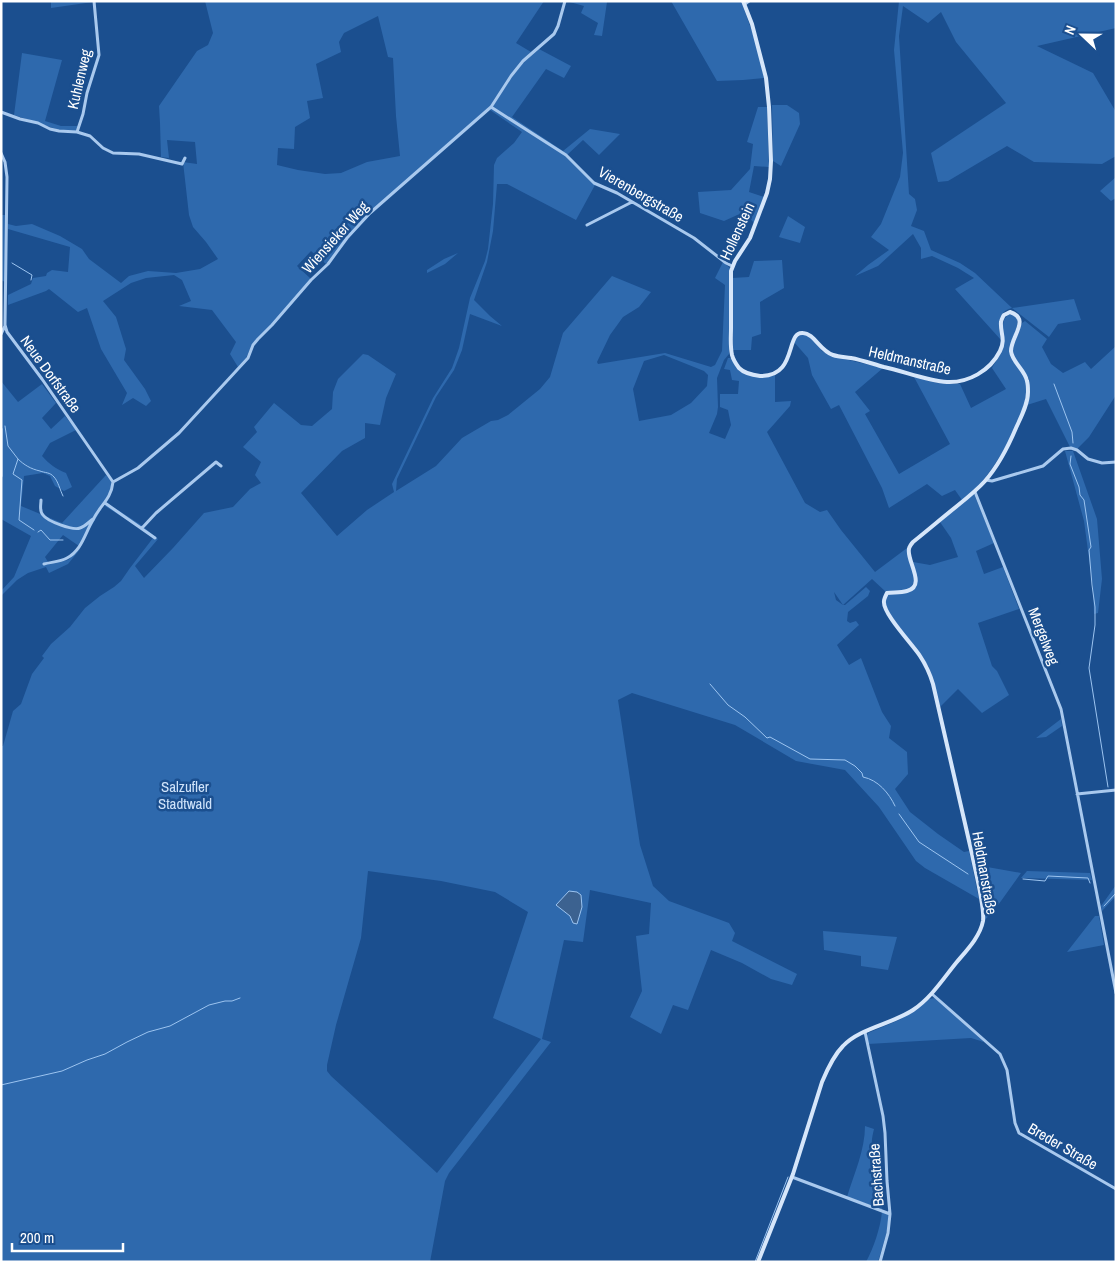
<svg xmlns="http://www.w3.org/2000/svg" width="1117" height="1263" viewBox="0 0 1117 1263" font-family="'Archivo Narrow',sans-serif">
  <style>
    .green { fill: #2e69ad; fill-rule: evenodd }
    .water { fill: #3c6290; stroke: #9cc4f0 }
    .lines { fill: none; stroke-linecap: round; stroke-linejoin: round }
    .stream { stroke: #9cc4f0; stroke-width: 1 }
    .street { stroke: #a9c9ee; stroke-width: 3 }
    .secondary { stroke: #d6e6fa; stroke-width: 4 }
    .labels { text-anchor: middle; dominant-baseline: central; stroke-width: 5; stroke-linejoin: round; paint-order: stroke }
    .street-label { font-size: 15px; fill: #fff; stroke: #1b4f8f }
    .park-label { font-size: 15px; fill: #cfe3fa; stroke: #1b4f8f }
  </style>
  <rect width="100%" height="100%" fill="#1b4f8f"/>
  <path class="green" d="M51,1H93V2L51,8Z
    M205,1H544L516,43L531,52L510,75L490,106L346,237L326,264L311,251L297,266L311,279L272,324L252,345L246,358L238,367L230,354L236,342L212,310L179,306L191,301L182,280L174,275L146,278L131,283L103,301L116,317L126,349L124,360L145,389L151,401L146,406L133,398L122,405L127,393L101,349L87,308L78,312L49,289L46,291L8,305V295L31,284L33,278L46,276L47,273L52,270L68,272L70,247L8,229V224L16,226L32,224L60,236L82,249L89,259L121,283L129,276L148,271L176,273L200,269L218,259L206,242L193,227L189,215L183,162L197,164L195,142L167,140L169,158L161,157L160,123L159,106L197,51L208,45L213,33ZM378,16L388,57L393,58L396,116L400,156L367,162L341,173L325,174L298,170L277,165L278,148L294,149L295,127L310,118L307,101L323,98L316,64L341,52L339,42L344,33Z
    M566,1H610L607,2L602,36L594,35L598,23L581,13L584,6Z
    M671,1H741L757,45L764,78L743,80L717,81Z
    M899,1H1116V28L1037,46L1093,73L1116,112V156L1102,164L1034,162L1007,146L948,181L938,182L931,153L1006,103L956,42L941,12L928,23L903,6L899,36L909,194L915,199L917,210L911,226L924,231L931,250L960,263L975,273L1012,308L1074,299L1081,320L1058,324L1049,337L1012,308C996,311 999,328 1001,340L955,289L974,278L958,268L932,256L921,259V248L913,234L878,266L855,276L868,265L889,250L871,237L881,224L900,177L903,153L894,50Z
    M539,49L571,66L564,78L546,69L512,117L563,151L590,129L620,134L599,155L583,140L567,155L595,185L576,220L507,184H497L493,231L487,262L474,300L490,316L502,326L470,314L462,350L454,370L436,397L397,479L396,491L436,466L462,438L491,421L498,420L508,415L540,389L550,377L563,333L612,276L651,292L639,307L623,317L610,335L597,362L598,364L665,353L711,367L715,365L722,351L725,285L715,278L723,262L730,268L729,354L724,360L717,378L718,407L717,414L709,433L725,439L731,425L728,410L720,407V394H738L739,381L732,380L730,370L724,369L728,358H731C740,375 756,381 775,375V402L791,401L790,406L767,432L805,503L820,512L827,510L841,530L875,572L907,548C910,560 921,583 907,590C902,592 892,591 886,592L872,579L843,605L834,592L836,600L843,605H845L866,587L870,591L868,596L848,612L847,621L850,623L856,621L859,625L837,645L849,665L861,658L882,712L891,726L889,738L907,752L908,774L895,789L910,812L938,834L964,852L969,851L979,899L925,868L916,861L879,807L845,770L796,761L735,725L632,693L618,700L640,845L653,886L669,901L729,923L735,933L732,941L797,974L792,985L771,979L742,963L711,950L688,1010L673,1005L661,1034L630,1017L642,991L636,936L649,934L651,903L590,890L583,942L564,940L542,1039L551,1042L449,1173L445,1181L430,1262H1V746H3L13,711L21,704L32,674L44,658L42,656L51,644L70,627L85,608L100,596L114,587L121,581L130,568L153,538L141,529L105,506L107,503L141,525L158,539L135,566L144,578L173,548L204,513L233,507L250,489L261,483L255,475L261,462L243,447L257,432L254,427L274,403L301,425L312,426L332,409L333,392L338,379L363,354L368,355L396,374L386,398L380,425L365,423V438L342,451L301,493L337,536L367,510L394,492L392,484L433,398L452,368L459,348L470,298L485,261L488,249L493,204L494,165L497,158L514,143L522,132L490,110L512,77L523,63ZM664,355L704,371L708,375L707,386L691,403L671,415L639,421L633,389L644,361ZM368,871L441,881L495,892L528,912L493,1018L541,1039L437,1173L331,1076L327,1071V1065L336,1025L361,938Z
    M22,53L62,60L45,121L61,126H78L76,131L59,130L14,115Z
    M772,105H787L799,113L800,124L781,166L773,161Z
    M758,107H767L769,167L754,166L749,192L764,197L754,223L744,212L724,221L700,213L698,192L731,190L750,169L753,144L747,142Z
    M1116,177V198L1111,201L1100,191Z
    M1,215H5V282L1,280Z
    M788,216L805,227L800,243L779,237Z
    M458,253L445,264L427,273V270L444,259Z
    M782,260L784,288L760,302L761,334L752,337L751,350H733L732,278L749,277L754,261Z
    M1010,314C1027,319 1009,338 1010,350C1010,363 1023,369 1026,381C1032,408 996,468 977,487C972,492 967,495 962,500L955,490L942,496L927,484L889,508L882,488L839,405L831,409L812,375L808,358L794,342C797,337 799,335 806,334L816,343L822,351L831,356L883,368L855,392L870,411L865,414L899,474L950,444L914,377L937,383L960,384L971,408L1006,389L992,368C995,362 1000,356 1002,350C1007,337 997,320 1010,314Z
    M1025,321L1047,339L1042,347L1051,364L1063,373L1085,362L1091,369L1116,346V395L1089,437L1077,449L1070,447L1046,399L1027,405L1030,394L1029,379L1014,357L1013,350L1014,345L1022,323Z
    M1,381L18,402L42,384L56,403L42,418L51,429L65,416L76,430L50,443L42,456C49,464 56,469 66,473L72,487L64,491L55,486L50,476L43,473L24,476L21,506L62,523L106,475L112,482C110,500 88,530 79,546L63,535L45,557L48,562V564L68,560L81,548L68,564L49,573L46,567L28,573L17,580L1,596V591L14,577L31,536L1,519Z
    M1065,451H1073L1097,519L1102,579L1098,613L1094,614L1093,588L1084,521Z
    M974,494L994,543L976,551L984,574L1003,567L1019,609L978,623L992,666L997,671L1009,695L982,713L958,689L940,707L929,667L885,608L886,597L891,593H907L916,584L913,562L930,565L958,557L951,538L940,522Z
    M1061,719L1062,726L1046,737L1036,738Z
    M976,865L1021,873L996,908L984,921V907Z
    M1027,871L1090,873L1092,880L1021,878Z
    M1116,885V896L1102,911L1101,906Z
    M1095,916H1099L1104,945L1067,952Z
    M823,931L897,937L888,970L861,966V956L824,950Z
    M935,998L984,1042L971,1038L868,1044L867,1036L868,1033L899,1020L915,1010L929,999Z
    M865,1126L874,1129C872,1138 869,1148 878,1155L881,1176L882,1209L847,1197C854,1174 865,1150 865,1126Z
    M882,1212L889,1215L887,1231L878,1262H866C874,1247 880,1229 882,1212Z"/>
  <path class="water" d="M569,891L577,892L581,895L582,907L577,924L573,923L570,916L556,905Z"/>
  <g class="lines">
    <path class="stream" d="M12,263L32,275L31,280
      M1054,384L1072,432L1073,443
      M5,426L8,446L18,459L13,474L22,480L19,520L34,530
      M1071,456L1070,464L1079,487L1080,495L1084,500L1091,547L1089,550L1092,585L1095,607V625L1089,668L1108,787
      M18,459C24,465 31,469 40,471C45,473 50,472 54,477C58,481 60,490 63,496
      M38,532L41,530L50,540H63
      M710,684L728,705L745,717L767,738L770,737L810,759L845,760L855,766L862,773L863,777C878,780 889,793 895,806
      M899,814L919,842L968,874
      M1023,879L1045,881L1048,876L1088,878L1090,883
      M1104,906L1116,893
      M1,1085L62,1071L87,1060L105,1054L127,1042L148,1032L170,1026L209,1005L225,1001H232L240,998
      M755,1262L788,1177"/>
    <path class="street" d="M745,4L749,1
      M491,107L566,155L594,183L617,193L694,238L726,263L732,266
      M1,112L20,119L38,123L50,129L59,131L77,132L90,136L103,148L113,153L139,154L182,164L185,158
      M77,132L83,114L87,93L99,55L94,1
      M1,153L5,162L7,177L5,325L7,332L42,379L113,482C111,500 100,505 93,520C85,533 82,550 67,558C60,562 51,562 44,564
      M587,225L632,202
      M1,334L5,326
      M1,429V476
      M986,480L992,481L1043,466L1063,449L1071,448L1077,450L1088,459L1102,463L1116,462
      M113,482L138,468L179,433L248,358L253,345L258,339L272,325L311,280L328,264L347,238L370,213L491,107L511,76L523,61L554,34L558,26L565,1
      M975,492L1061,709L1116,993
      M41,500C41,505 39,511 43,515C47,521 73,531 80,528C84,527 89,522 93,519
      M105,503L155,538
      M142,528L156,513L216,462L221,466
      M1077,794L1116,790
      M932,994L1000,1054L1007,1070L1015,1123L1019,1133L1116,1189
      M865,1032L883,1116L885,1133L887,1181L890,1214L888,1233L880,1262
      M792,1177L890,1214"/>
    <path class="secondary" d="M743,1L752,24L766,78L769,107L771,161L770,179L767,193L750,238L735,261L731,271C731,290 731,309 731,328C731,337 730,346 732,355C733,359 736,364 739,368C744,373 752,375 760,376C798,377 785,331 803,333C814,333 820,351 833,355C839,357 845,357 851,358C862,360 873,364 884,367C903,371 928,381 947,382C968,383 990,371 1000,351C1006,339 1000,333 1001,322C1001,321 1003,316 1004,315L1010,312C1031,319 1011,336 1011,351C1012,362 1025,370 1027,381C1028,384 1028,389 1028,392C1028,404 1021,417 1016,428C1008,447 999,465 985,481C977,490 967,498 957,506C942,518 928,530 913,542C912,543 909,547 909,549C906,560 927,586 907,591C900,593 893,592 887,593C886,595 884,599 884,601C882,613 913,645 920,656C926,665 930,674 933,684C946,741 959,798 972,854C975,870 985,907 983,921C980,937 966,951 956,963C943,979 931,998 913,1010C892,1024 860,1028 843,1046C833,1056 827,1070 822,1082L793,1174L758,1262"/>
  </g>
  <g class="labels">
    <g class="street-label">
      <text transform="translate(79 79) rotate(-77)">Kuhlenweg</text>
      <text transform="translate(641 194) rotate(30)">Vierenbergstraße</text>
      <text transform="translate(737 231) rotate(-65)">Hollenstein</text>
      <text transform="translate(335 237) rotate(-48)">Wiensieker Weg</text>
      <text transform="translate(910 360) rotate(13)">Heldmanstraße</text>
      <text transform="translate(51 374) rotate(54)">Neue Dorfstraße</text>
      <text transform="translate(1044 636) rotate(69)">Mergelweg</text>
      <text transform="translate(985 873) rotate(80)">Heldmanstraße</text>
      <text transform="translate(1063 1146) rotate(30)">Breder Straße</text>
      <text transform="translate(876 1175) rotate(-94)">Bachstraße</text>
    </g>
    <g class="park-label">
      <text x="185" y="786">Salzufler<tspan x="185" dy="17">Stadtwald</tspan></text>
    </g>
  </g>
  <rect width="1117" height="1263" fill="none" stroke="#ffffff" stroke-width="5"/>
  <g transform="translate(1082 35) rotate(292)" stroke="#1b4f8f" stroke-width="4" paint-order="stroke">
  <path d="M0-4L9 19L0 12L-9 19Z" fill="#ffffff"/>
  <text y="-8" font-size="14" font-weight="bold" text-anchor="middle" fill="#ffffff">N</text>
  </g>
  <path d="M12 1243v8h111v-8" fill="none" stroke="#ffffff" stroke-width="2.5"/>
  <text x="20" y="1243" font-size="15" fill="#ffffff" stroke="#1b4f8f" stroke-width="4" paint-order="stroke">200 m</text>
</svg>
